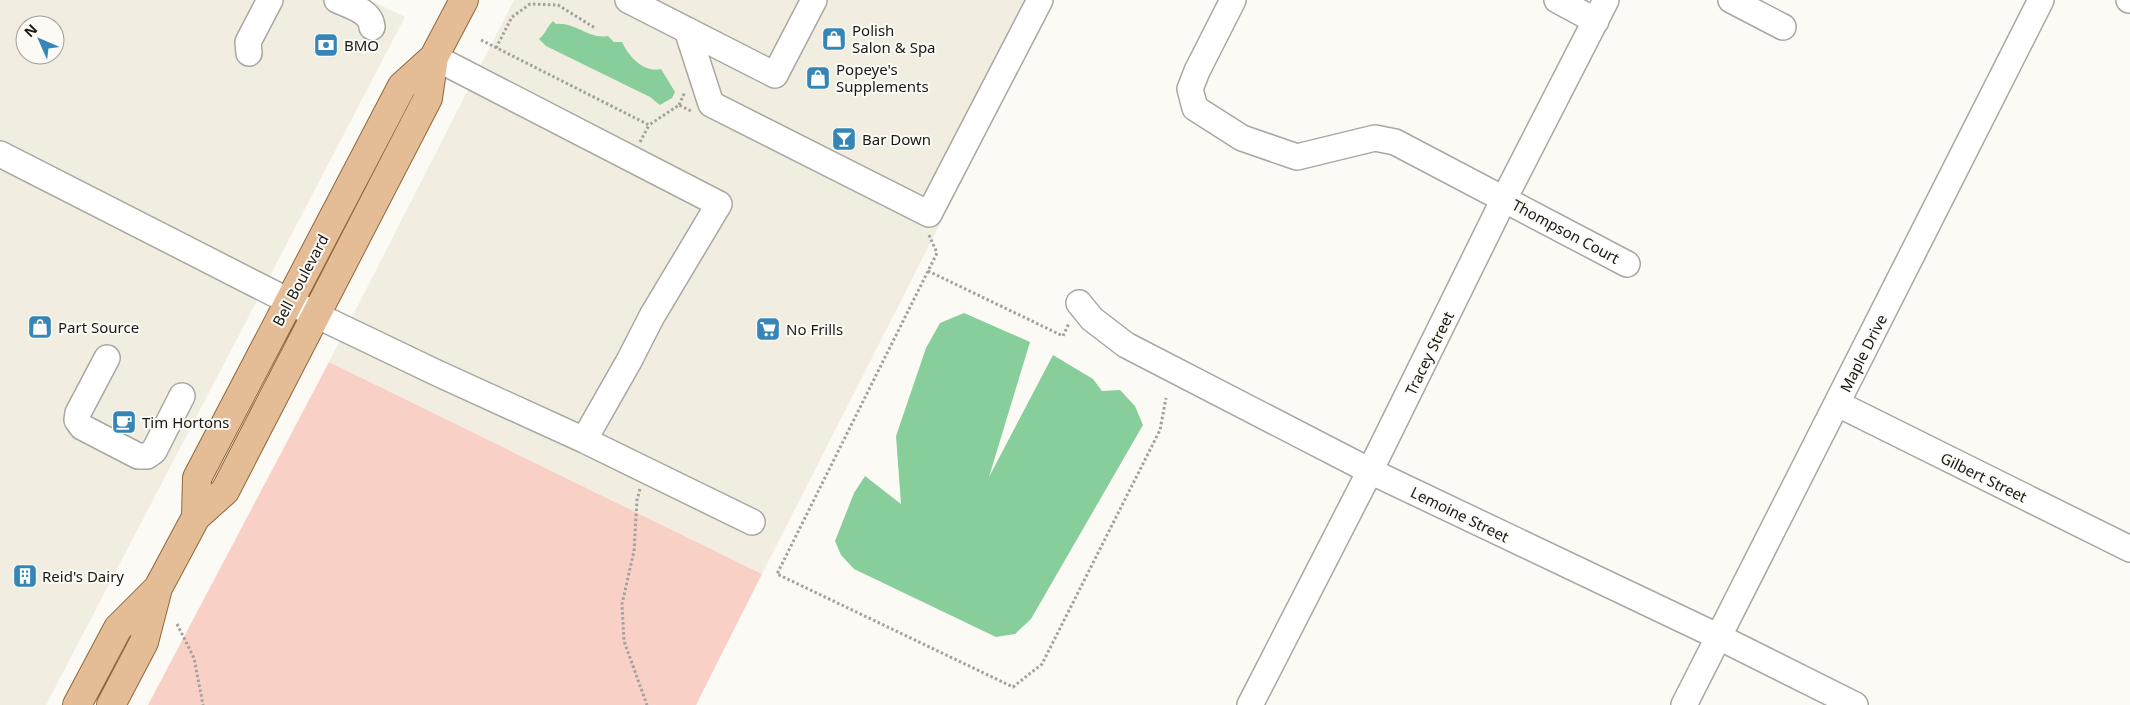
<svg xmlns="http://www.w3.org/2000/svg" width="2130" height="705" viewBox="0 0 2130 705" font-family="'Noto Sans',sans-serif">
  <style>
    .built { fill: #f1eee1; fill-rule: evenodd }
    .green { fill: #f9d0c6 }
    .water { fill: #88ce9a }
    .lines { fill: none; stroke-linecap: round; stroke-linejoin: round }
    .minor-casing { stroke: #a9a7a2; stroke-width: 28 }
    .major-casing { stroke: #91673c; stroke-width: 30 }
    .path { stroke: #a2a19d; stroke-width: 3; stroke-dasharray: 2.5 2.5; stroke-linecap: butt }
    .minor { stroke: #fff; stroke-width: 25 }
    .major { stroke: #e4bd97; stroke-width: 28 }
    .labels { text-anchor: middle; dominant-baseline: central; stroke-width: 4; stroke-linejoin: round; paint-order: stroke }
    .poi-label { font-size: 15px; fill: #191816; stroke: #fcfaf5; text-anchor: start }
    .street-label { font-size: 15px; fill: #191816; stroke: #fcfaf5 }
  </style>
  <rect width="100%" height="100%" fill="#fcfaf5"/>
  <path class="built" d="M0,0H370L405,17L46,705H0ZM25,25H55V55H25Z
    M514,0H1054L762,574L329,362Z"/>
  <path class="green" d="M329,362L762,574L696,705H148Z"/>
  <path class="water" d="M553,21L556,24C575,22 590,40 608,36L614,42H622C629,57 644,73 661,69L675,92L672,98L660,105L650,97L546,46L539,39C546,33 547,27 553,21Z
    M964,313L1030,342L989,477L1053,355L1093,379L1102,391L1120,390L1135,406L1143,425L1031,619L1015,634L996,637L854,569L841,555L835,541L854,493L865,476L901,504L896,436L926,348L940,323Z"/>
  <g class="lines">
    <defs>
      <path id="minor" d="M337,0C350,6 371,11 372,27
        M628,0L775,75L814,0
        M1233,0L1197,71L1190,89L1195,108L1242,138L1297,157L1375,138L1395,142L1627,264
        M1557,0L1596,21
        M1731,0L1783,27
        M2129,0H2130
        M687,30L711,104L929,214L1040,0
        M249,53L248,42L270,0
        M434,57L719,204L652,316L629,361L584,440
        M0,154L316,315L437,373L584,440L752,522
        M1079,303L1092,319L1126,345L1370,471L1719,637L1855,705
        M107,358L78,413L77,420L82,427L138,456H147L154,451L182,396
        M1838,404L2130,549
        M1250,705L1370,471L1504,199L1606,0
        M1684,705L2041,0"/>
      <path id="major" d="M196,517L197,478L402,86L434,57L464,0
        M77,705L118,628L158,588
        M111,705L144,642L158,588L196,517L225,491L428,98L434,57"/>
    </defs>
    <use href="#minor" class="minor-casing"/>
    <use href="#major" class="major-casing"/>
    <path class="path" d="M481,40L649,125L679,105L691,111
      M496,48L512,17L530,4L558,5L595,28
      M679,105L685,92
      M640,142L649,125
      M929,235L937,253L777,574L1013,687L1042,664L1160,430L1166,398
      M928,271L1063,336L1069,323
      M640,489L637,500L634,551L622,604L624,641L647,705
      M177,624L194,658L203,705"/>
    <use href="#minor" class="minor"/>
    <use href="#major" class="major"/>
  </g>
  <defs>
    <symbol id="shop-square" viewBox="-11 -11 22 22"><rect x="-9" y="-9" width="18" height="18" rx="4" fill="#3586b7" stroke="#fcfaf5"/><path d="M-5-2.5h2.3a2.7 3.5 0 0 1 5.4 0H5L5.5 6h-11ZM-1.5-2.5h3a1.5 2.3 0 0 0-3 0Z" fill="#fff"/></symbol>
    <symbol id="bank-square" viewBox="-11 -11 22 22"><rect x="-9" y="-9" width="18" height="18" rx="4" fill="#3586b7" stroke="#fcfaf5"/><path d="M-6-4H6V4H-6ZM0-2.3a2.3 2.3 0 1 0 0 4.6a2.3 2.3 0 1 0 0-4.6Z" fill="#fff"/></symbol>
    <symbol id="bar-square" viewBox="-11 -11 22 22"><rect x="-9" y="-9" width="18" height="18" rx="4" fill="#3586b7" stroke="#fcfaf5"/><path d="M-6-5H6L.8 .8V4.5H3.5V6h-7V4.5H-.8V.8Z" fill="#fff"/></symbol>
    <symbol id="supermarket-square" viewBox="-11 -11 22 22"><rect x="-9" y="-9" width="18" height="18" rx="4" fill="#3586b7" stroke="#fcfaf5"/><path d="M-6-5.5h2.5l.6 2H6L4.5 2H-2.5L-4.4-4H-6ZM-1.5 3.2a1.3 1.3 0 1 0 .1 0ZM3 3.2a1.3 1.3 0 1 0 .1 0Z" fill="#fff"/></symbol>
    <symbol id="cafe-square" viewBox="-11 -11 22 22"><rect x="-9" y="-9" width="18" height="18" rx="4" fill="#3586b7" stroke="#fcfaf5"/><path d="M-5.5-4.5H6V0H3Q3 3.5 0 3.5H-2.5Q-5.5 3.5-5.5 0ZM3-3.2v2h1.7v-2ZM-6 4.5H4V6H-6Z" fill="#fff"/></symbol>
    <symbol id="building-square" viewBox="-11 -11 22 22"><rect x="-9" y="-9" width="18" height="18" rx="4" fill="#3586b7" stroke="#fcfaf5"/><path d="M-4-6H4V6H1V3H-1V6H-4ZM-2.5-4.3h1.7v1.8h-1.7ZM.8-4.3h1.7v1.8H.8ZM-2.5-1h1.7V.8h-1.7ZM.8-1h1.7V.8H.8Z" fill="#fff"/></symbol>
  </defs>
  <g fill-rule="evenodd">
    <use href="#shop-square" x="820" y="25" width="28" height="28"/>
    <use href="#bank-square" x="312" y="31" width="28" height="28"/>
    <use href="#shop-square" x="804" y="64" width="28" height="28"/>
    <use href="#bar-square" x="830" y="125" width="28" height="28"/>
    <use href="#shop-square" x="26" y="313" width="28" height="28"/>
    <use href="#supermarket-square" x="754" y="315" width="28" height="28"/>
    <use href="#cafe-square" x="110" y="408" width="28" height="28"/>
    <use href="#building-square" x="11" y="562" width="28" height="28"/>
  </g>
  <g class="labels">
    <g class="poi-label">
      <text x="852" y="30">Polish<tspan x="852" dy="17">Salon &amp; Spa</tspan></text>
      <text x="344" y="45">BMO</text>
      <text x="836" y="69">Popeye's<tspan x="836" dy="17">Supplements</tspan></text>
      <text x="862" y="139">Bar Down</text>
      <text x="58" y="327">Part Source</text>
      <text x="786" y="329">No Frills</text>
      <text x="142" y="422">Tim Hortons</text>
      <text x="42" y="576">Reid's Dairy</text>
    </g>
    <g class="street-label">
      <text transform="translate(1566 231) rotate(28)">Thompson Court</text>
      <text transform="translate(300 280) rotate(-62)">Bell Boulevard</text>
      <text transform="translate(1429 353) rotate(-64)">Tracey Street</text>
      <text transform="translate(1863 353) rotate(-63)">Maple Drive</text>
      <text transform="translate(1984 477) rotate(26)">Gilbert Street</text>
      <text transform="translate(1460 514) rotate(26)">Lemoine Street</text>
    </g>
  </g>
  <g transform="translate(40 40) rotate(315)"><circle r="24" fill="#fcfaf5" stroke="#a1a09c"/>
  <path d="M0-4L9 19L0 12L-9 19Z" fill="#3586b7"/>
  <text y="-8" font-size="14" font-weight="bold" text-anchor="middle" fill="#191816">N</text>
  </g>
</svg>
